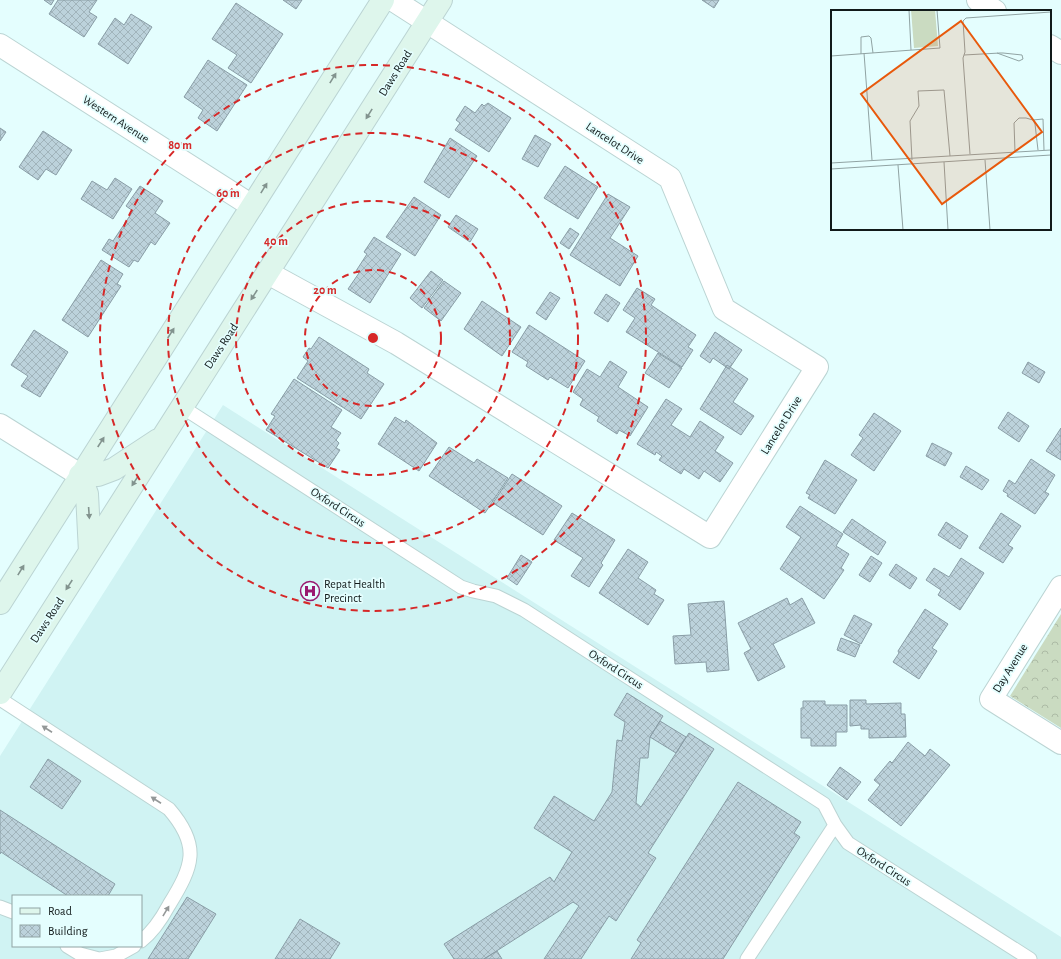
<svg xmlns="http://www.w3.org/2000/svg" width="1061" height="959" viewBox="0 0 1061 959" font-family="'Alegreya Sans',sans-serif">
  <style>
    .built { fill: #d0f3f3; fill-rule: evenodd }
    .forest { fill: url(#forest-crowns) }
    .building { fill: url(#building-cross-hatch); stroke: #899da6 }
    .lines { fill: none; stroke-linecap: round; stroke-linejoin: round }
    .service-casing { stroke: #bbd4d3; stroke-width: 15 }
    .minor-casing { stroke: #bbd4d3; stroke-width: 24 }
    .secondary-casing { stroke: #bbd4d3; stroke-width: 24 }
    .service { stroke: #fff; stroke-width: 13 }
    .minor { stroke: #fff; stroke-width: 22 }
    .secondary { stroke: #def6ec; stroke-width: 22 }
    .oneway { fill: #82938e }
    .oneway2 { fill: #949898 }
    .ring { fill: none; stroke: #d62828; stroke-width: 2; stroke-dasharray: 7 5 }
    .labels { text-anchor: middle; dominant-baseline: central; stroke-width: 3.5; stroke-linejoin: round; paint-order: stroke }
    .street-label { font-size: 12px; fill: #111a1a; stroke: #e4fefe }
    .poi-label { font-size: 12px; fill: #111a1a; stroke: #e4fefe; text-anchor: start }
    .inset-road { fill: none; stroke: #90a3a3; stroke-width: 1 }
    .view { fill: #e8590c; fill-opacity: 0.15; stroke: #e8590c; stroke-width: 2 }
    .inset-edge { fill: none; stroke: #111a1a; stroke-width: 2 }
    .centre { fill: #d62828; stroke: #e4fefe; stroke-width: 2 }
    .ring-label { font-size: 12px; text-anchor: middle; font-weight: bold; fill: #d62828; stroke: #e4fefe; stroke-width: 3.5; stroke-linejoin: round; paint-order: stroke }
  </style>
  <defs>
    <pattern id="forest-crowns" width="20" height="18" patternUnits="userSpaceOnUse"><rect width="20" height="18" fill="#cadbc1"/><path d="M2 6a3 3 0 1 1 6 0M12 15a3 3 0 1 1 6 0" fill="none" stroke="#acbba5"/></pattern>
    <pattern id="building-cross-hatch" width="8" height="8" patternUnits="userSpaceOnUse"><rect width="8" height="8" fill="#bcd2db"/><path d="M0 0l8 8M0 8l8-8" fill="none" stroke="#a1b4bb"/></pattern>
  </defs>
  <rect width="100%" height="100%" fill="#e4fefe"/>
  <path class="built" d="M223,405L1061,937V959H0V756ZM13,896H141V946H13Z"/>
  <path class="forest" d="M1061,614V728L1010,696Z"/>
  <path class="building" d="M44,0H54L51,5Z
    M58,0H97L89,12L97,17L84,37L49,14Z
    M283,0H302L296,9Z
    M702,0H719L714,8Z
    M236,3L283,34L251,83L228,68L237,55L212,39Z
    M131,14L152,27L128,64L98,44L115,18L124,25Z
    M208,60L247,85L217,131L198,118L203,110L184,97Z
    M488,103L511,118L489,152L455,130L460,123L456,120L465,106L475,113L482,104L484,106Z
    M0,128L6,132L0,141Z
    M43,131L72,150L56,175L46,169L38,180L19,167Z
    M535,135L551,144L538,167L522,159Z
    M450,138L477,156L449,198L424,182Z
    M565,166L598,187L578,219L544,198Z
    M115,178L132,189L113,219L81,199L92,181L107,190Z
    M140,186L163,201L155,213L170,223L155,245L151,242L138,262L134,260L129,267L102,250L109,239L113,241L133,211L126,206Z
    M608,194L630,207L610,238L638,256L620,286L570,255Z
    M414,197L441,215L415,256L386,237Z
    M456,215L478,229L470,242L448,227Z
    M570,228L579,234L569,249L560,243Z
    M374,237L401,254L370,303L348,289L359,273L356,271L367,254L364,252Z
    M101,260L123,274L117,284L121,286L88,337L62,320Z
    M431,271L443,280L422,308L410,298Z
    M444,281L461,293L441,321L424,308Z
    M637,288L655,299L651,305L696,335L688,347L693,350L682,367L626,332L635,318L623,310Z
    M550,292L560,298L546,320L536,313Z
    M606,294L620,303L608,322L594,313Z
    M482,301L521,327L502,356L464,329Z
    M529,325L585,361L568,388L550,377L548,380L526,366L528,362L512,352Z
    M34,330L68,352L40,397L21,386L28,376L11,365Z
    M715,332L742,350L729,369L713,358L710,363L700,356Z
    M319,337L369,369L367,373L384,384L361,419L297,378L308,361L303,357L309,348L311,349Z
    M658,353L682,368L669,388L645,373Z
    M610,361L627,372L618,387L648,407L630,436L619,430L617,434L597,421L599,417L580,405L583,399L573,392L587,369L600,377Z
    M1028,362L1045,372L1039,383L1022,373Z
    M727,365L748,379L733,402L754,416L741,435L700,409Z
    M294,379L342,410L331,427L341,433L336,440L339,443L336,448L340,450L328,468L266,430L275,416L271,414Z
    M666,399L682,409L671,425L690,437L700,421L724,437L715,451L733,463L720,482L704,471L699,479L684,469L681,474L659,460L662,456L656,452L655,455L637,444Z
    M1008,412L1029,426L1019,442L998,428Z
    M874,413L901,431L874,471L851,455L863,438L859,435Z
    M395,417L405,423L406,420L437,443L419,471L378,444Z
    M1061,428V460L1046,451Z
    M932,443L952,453L945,466L926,456Z
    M449,447L474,463L477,459L508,478L485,513L429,476Z
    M1031,459L1055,475L1045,492L1049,494L1035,514L1007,496L1008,494L1003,491L1009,480L1015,484Z
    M825,460L857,480L835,514L808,498L810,495L806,493Z
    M966,466L989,480L982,490L960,477Z
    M512,474L562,506L543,535L493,503Z
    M800,506L843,534L836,546L849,554L841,568L844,570L824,599L780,569L801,537L786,527Z
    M572,513L615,540L601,563L603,565L589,587L571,576L583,558L554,540Z
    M1001,513L1021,526L1008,545L1013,548L1003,563L979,548Z
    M852,519L886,542L878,555L843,532Z
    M946,522L968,536L960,549L938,535Z
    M628,549L648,562L638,578L656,590L654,594L664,600L648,625L599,593Z
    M521,555L532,562L517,585L507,578Z
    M871,556L882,563L870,582L859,575Z
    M961,558L984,573L960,610L938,595L941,590L926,580L934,568L949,577Z
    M896,564L917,578L910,589L889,575Z
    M787,598L790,605L802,598L815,623L773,644L785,667L758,681L744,653L751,649L738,623Z
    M724,601L729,670L707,672L706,662L675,664L673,636L691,635L688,604Z
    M925,609L948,624L932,648L937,651L919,679L893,662L899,653L898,651Z
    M854,615L872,624L861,644L844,635Z
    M841,638L860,645L855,657L837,650Z
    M627,693L663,716L650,737L648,758H640L636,803L641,807L689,733L714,749L648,853L656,858L616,921L609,916L581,959H544L579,906L573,902L484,959H454L444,944L550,877L554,882L572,852L534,828L554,796L594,821L612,792L617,740L622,741L625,722L614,715Z
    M850,700H866V704L901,703V714H905L906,737L869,738V729H861V725L850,726Z
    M803,701H825V705H847V732H836V746H811V738H801V708H803Z
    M660,721L686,737L676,753L650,737Z
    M908,742L925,756L930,749L950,765L901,826L868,800L880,785L874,780L890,761L892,763Z
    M48,759L81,781L62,809L30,787Z
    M840,767L861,782L847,800L827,785Z
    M738,782L801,822L794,833L800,837L723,959H631L641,943L637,940Z
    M0,810L115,884L108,896H68L1,852L0,854Z
    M187,897L216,914L188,959H148Z
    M300,919L340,943L330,959H275Z
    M497,951L502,959H484Z"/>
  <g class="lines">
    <defs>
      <path id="service" d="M182,407L461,587L473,591L496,596L524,610L824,804L835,825L848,843L1030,959
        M0,699L169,809C201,846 193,866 169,905C162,918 153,932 141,941
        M0,907L13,912
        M67,946L80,954L99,959
        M100,959L116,956L134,946
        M747,959L835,825"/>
      <path id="minor" d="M978,0L995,11
        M0,45L252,206
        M1050,46L1061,53
        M268,273L396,343L710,537L817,367L724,309L670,178L393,0
        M0,425L80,475
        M1061,587L991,699L1061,743"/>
      <path id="secondary" d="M80,475H98L114,469L158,440
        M80,475L87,494L90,552
        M0,603L383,0
        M0,693L441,0"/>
    </defs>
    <use href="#service" class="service-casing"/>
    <use href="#minor" class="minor-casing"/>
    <use href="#secondary" class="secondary-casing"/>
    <use href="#service" class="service"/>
    <use href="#minor" class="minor"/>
    <use href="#secondary" class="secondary"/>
  </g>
  <defs><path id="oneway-solid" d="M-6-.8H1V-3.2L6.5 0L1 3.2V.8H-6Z"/></defs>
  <g class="oneway">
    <use href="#oneway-solid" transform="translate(333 78) rotate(-58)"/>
    <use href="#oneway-solid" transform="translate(369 114) rotate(122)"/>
    <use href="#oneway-solid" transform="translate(264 188) rotate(-58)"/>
    <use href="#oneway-solid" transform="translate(254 295) rotate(123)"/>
    <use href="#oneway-solid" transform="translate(171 333) rotate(-57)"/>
    <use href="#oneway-solid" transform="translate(101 442) rotate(-57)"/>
    <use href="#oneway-solid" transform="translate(135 481) rotate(123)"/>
    <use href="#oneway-solid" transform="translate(89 513) rotate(86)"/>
    <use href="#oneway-solid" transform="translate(21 570) rotate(-58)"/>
    <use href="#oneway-solid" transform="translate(69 585) rotate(123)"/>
  </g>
  <g class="oneway2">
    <use href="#oneway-solid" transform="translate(47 729) rotate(-147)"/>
    <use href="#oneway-solid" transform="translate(156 800) rotate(-147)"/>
    <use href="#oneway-solid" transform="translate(166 911) rotate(-59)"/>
  </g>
  <g class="ring">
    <circle cx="373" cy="338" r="68"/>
    <circle cx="373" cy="338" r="137"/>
    <circle cx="373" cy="338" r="205"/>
    <circle cx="373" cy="338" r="273"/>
  </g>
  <defs>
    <symbol id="hospital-ring" viewBox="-11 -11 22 22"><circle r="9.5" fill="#e4fefe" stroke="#991a70" stroke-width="1.5"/><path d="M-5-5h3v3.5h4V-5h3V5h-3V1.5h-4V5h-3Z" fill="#991a70"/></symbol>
  </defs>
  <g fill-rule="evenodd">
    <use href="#hospital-ring" x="299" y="580" width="22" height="22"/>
  </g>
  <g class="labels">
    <g class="street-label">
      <text transform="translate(395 73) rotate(-58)">Daws Road</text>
      <text transform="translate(116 119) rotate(33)">Western Avenue</text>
      <text transform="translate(615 143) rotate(33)">Lancelot Drive</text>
      <text transform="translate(221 346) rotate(-57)">Daws Road</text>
      <text transform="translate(781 425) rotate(-58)">Lancelot Drive</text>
      <text transform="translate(338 507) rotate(33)">Oxford Circus</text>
      <text transform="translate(47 620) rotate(-57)">Daws Road</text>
      <text transform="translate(1010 668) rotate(-58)">Day Avenue</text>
      <text transform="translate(616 669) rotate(33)">Oxford Circus</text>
      <text transform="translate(884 866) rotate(33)">Oxford Circus</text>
    </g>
    <g class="poi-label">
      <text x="324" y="584">Repat Health<tspan x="324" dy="14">Precinct</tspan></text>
    </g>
  </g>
  <g transform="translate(831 10)">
    <rect width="220" height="220" fill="#e4fefe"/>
    <path d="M80,0H104L107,36L83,38Z" fill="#cadbc1"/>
    <path class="inset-road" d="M78,0L80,40M33,43L41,150M30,44V27L38,26L40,28L42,43M133,45L169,43H172L191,45L192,49L188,51L166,43M0,46L109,38L106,0M202,110L212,109L213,140M184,142L183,113L188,108H195L202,110L204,114L207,140M139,144L132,48L134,42L132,11L135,8L220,2M81,150L79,111L88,96L87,81L113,80L119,146M154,150L159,220M113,152L117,220M0,153L220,140M67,155L72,220M0,159L220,145"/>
    <path class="view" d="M130,11L211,122L111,194L30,84Z"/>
    <rect width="220" height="220" class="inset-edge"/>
  </g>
  <circle cx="373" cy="338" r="6" class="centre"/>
  <g class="ring-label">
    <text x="180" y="149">80 m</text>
    <text x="228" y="197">60 m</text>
    <text x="276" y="245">40 m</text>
    <text x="325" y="294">20 m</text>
  </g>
  <rect x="12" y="895" width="130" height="52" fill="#e4fefe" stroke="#90a3a3"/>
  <rect x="20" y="908" width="20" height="6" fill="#def6ec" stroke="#90a3a3"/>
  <text x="48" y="915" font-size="12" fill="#111a1a">Road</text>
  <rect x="20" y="925" width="20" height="12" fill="url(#building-cross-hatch)" stroke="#90a3a3"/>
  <text x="48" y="935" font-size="12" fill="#111a1a">Building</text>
</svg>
